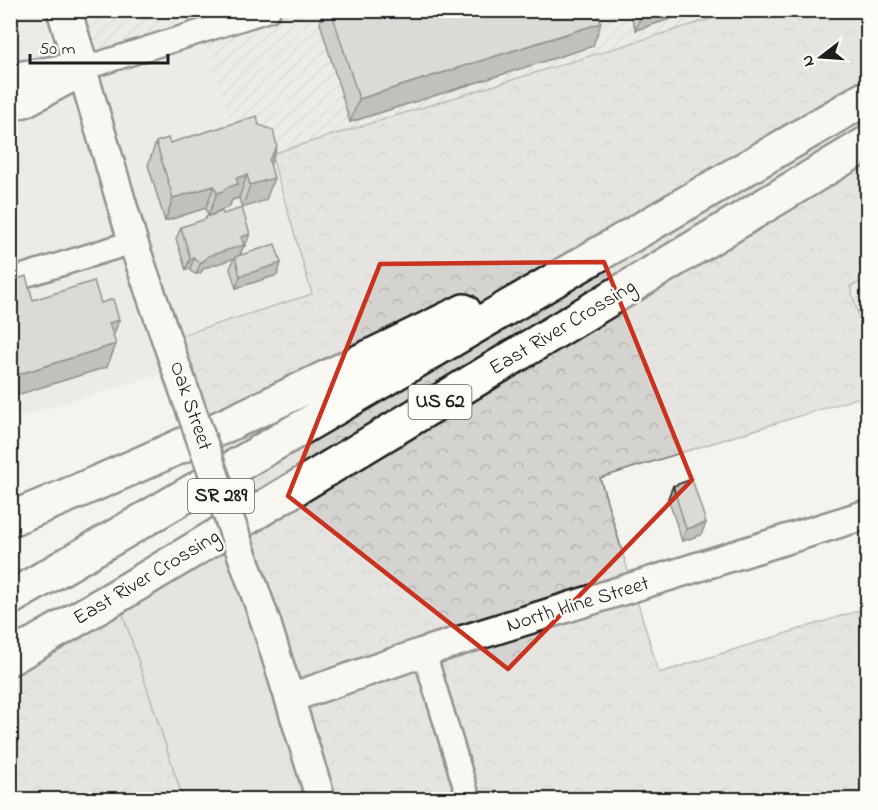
<svg xmlns="http://www.w3.org/2000/svg" width="878" height="810" viewBox="0 0 878 810" font-family="'Indie Flower',sans-serif">
  <style>
    .built { fill: #e4e3de }
    .industrial { fill: url(#industrial-furrows) }
    .green { fill: #d4d3cf; stroke: #787876; stroke-width: 1.5 }
    .forest { fill: url(#forest-crowns); stroke: #787876; stroke-width: 1.5 }
    .lines { fill: none; stroke-linecap: round; stroke-linejoin: round }
    .minor-casing { stroke: #1c1c1c; stroke-width: 27 }
    .major-casing { stroke: #1c1c1c; stroke-width: 33 }
    .highway-casing { stroke: #1c1c1c; stroke-width: 38 }
    .minor { stroke: #fdfcf7; stroke-width: 22 }
    .major { stroke: #fdfcf7; stroke-width: 28 }
    .highway { stroke: #fdfcf7; stroke-width: 33 }
    .major-bridge-casing { stroke: #1c1c1c; stroke-width: 33; stroke-linecap: butt }
    .major-bridge { stroke: #fdfcf7; stroke-width: 28 }
    .wall { fill: #a3a3a0; stroke: #1c1c1c; stroke-width: 1.5 }
    .shaded-wall { fill: #858482; stroke: #1c1c1c; stroke-width: 1.5 }
    .building { fill: #bebdba; stroke: #1c1c1c; stroke-width: 1.5 }
    .marked { fill: none; stroke: #c8321e; stroke-width: 4.5; stroke-linejoin: round }
    .labels { text-anchor: middle; dominant-baseline: central; stroke-width: 4.5; stroke-linejoin: round; paint-order: stroke }
    .shield { fill: #fdfcf7; stroke: #605f5e; stroke-width: 1.5 }
    .shield-label { font-size: 20px; font-weight: bold; fill: #1c1c1c }
    .street-label { font-size: 21px; fill: #1c1c1c; stroke: #fdfcf7 }
  </style>
  <defs>
    <pattern id="industrial-furrows" width="10" height="10" patternUnits="userSpaceOnUse" patternTransform="scale(1.5)"><rect width="10" height="10" fill="#e4e3de"/><path d="M-1 1l2-2M0 10L10 0M9 11l2-2" fill="none" stroke="#c3c2be"/></pattern>
    <pattern id="forest-crowns" width="20" height="18" patternUnits="userSpaceOnUse" patternTransform="scale(1.5)"><rect width="20" height="18" fill="#d4d3cf"/><path d="M2 6a3 3 0 1 1 6 0M12 15a3 3 0 1 1 6 0" fill="none" stroke="#b5b5b1"/></pattern>
  </defs>
  <rect width="100%" height="100%" fill="#f4f3ee"/>
  <filter id="ink" filterUnits="userSpaceOnUse"><feTurbulence type="fractalNoise" baseFrequency=".0167" numOctaves="2"/><feDisplacementMap in="SourceGraphic" scale="12" xChannelSelector="R" yChannelSelector="G"/><feConvolveMatrix kernelMatrix="1 2 1 2 8 2 1 2 1" color-interpolation-filters="sRGB"/></filter>
  <g filter="url(#ink)">
    <path class="built" d="M11,11H64L203,31L235,137L264,129L312,294L167,339L177,370L11,419Z"/>
    <path class="industrial" d="M64,11H736L271,154L235,137L202,32L82,69Z
      M867,280V345L850,285Z"/>
    <path class="green" d="M234,526L321,799H183L117,596Z"/>
    <path class="forest" d="M736,11H867V280L850,286L867,345V395L600,478L659,673L867,608V799H321L166,340L312,294L271,154Z
      M117,596L183,799H11L10,658Z"/>
    <g class="lines">
      <defs>
        <path id="minor" d="M82,69L269,10
          M10,280L133,242
          M424,652L469,800"/>
        <path id="major" d="M82,69L133,242L177,370
          M266,623L321,800
          M290,698L424,652L868,514"/>
        <path id="highway" d="M64,10L82,69
          M10,80L62,72
          M10,104L24,100L82,69
          M10,519C165,457 314,384 464,311
          M10,598L868,97
          M10,658L117,596L868,143"/>
      </defs>
      <use href="#minor" class="minor-casing"/>
      <use href="#major" class="major-casing"/>
      <use href="#highway" class="highway-casing"/>
      <use href="#minor" class="minor"/>
      <use href="#major" class="major"/>
      <use href="#highway" class="highway"/>
      <defs>
        <path id="major-bridge" d="M177,370L266,623"/>
      </defs>
      <use href="#major-bridge" class="major-bridge-casing"/>
      <use href="#major-bridge" class="major-bridge"/>
    </g>
    <path class="wall" d="M324,10H597L593,46L350,122L320,23Z
      M629,10H697L636,30Z
      M156,142L170,143L270,165L266,200L242,208L239,198L232,200L229,207L218,211L215,214H223L245,246L243,247L240,256L277,275L236,288L230,269L234,258L204,268L200,273L196,274L191,272L190,269L186,270L176,239L181,227L205,220L206,217L208,216L206,208L165,221L148,165Z
      M15,280L33,300L101,303L116,344L107,367L10,397V288H12Z
      M673,486L701,535L682,541L668,498Z"/>
    <path class="shaded-wall" d="M648,10H697L636,30L642,12Z
      M601,23L593,46L350,122L359,99Z
      M277,146L269,169L274,178L266,200L242,208L250,185L269,160Z
      M247,175L239,198L232,200L229,207L218,211L214,214L208,216L217,193L236,178Z
      M214,186L206,208L165,221L173,198Z
      M250,234L245,246L243,247L239,257L204,268L200,273L196,274L201,262L208,256L241,237Z
      M194,257L190,269L186,270L190,258Z
      M281,263L277,275L236,288L240,276Z
      M119,320L111,343L109,323Z
      M116,344L107,367L10,397V377Z
      M706,523L701,535L682,541L686,529Z"/>
    <path class="building" d="M331,10H597L601,23L359,99Z
      M257,116L259,125L273,130L277,146L269,160L274,178L250,185L247,175L236,178L238,184L226,188L223,191L217,193L214,186L173,198L156,142L168,138L170,143Z
      M242,208L250,234L241,237L244,245L208,256L204,261L201,262L195,260L194,257L190,258L181,227L206,219V217L215,214L222,211L223,214Z
      M275,244L281,263L240,276L235,257Z
      M26,276L33,300L94,281L101,303L113,299L119,320L109,323L116,344L10,377V288L17,286L15,280Z
      M692,479L706,523L686,529L673,486Z"/>
  </g>
  <path d="M0 0H878V810H0ZM604,262L692,480L508,669L288,496L380,264Z" fill="#f4f3ee" fill-opacity=".55" fill-rule="evenodd"/>
  <path class="marked" d="M604,262L692,480L508,669L288,496L380,264Z"/>
  <g class="labels">
    <g class="shield">
      <rect x="408.5" y="385" width="63" height="34" rx="4.5"/>
      <rect x="188" y="479" width="66" height="34" rx="4.5"/>
    </g>
    <g class="shield-label">
      <text x="440" y="402">US 62</text>
      <text x="221" y="496">SR 289</text>
    </g>
    <g class="street-label">
      <text transform="translate(563 328) rotate(-31)">East River Crossing</text>
      <text transform="translate(190 406) rotate(71)">Oak Street</text>
      <text transform="translate(147 578) rotate(-31)">East River Crossing</text>
      <text transform="translate(578 605) rotate(-17)">North Hine Street</text>
    </g>
  </g>
  <rect width="878" height="810" fill="none" stroke="#fdfcf7" stroke-width="36"/>
  <rect x="18" y="18" width="842" height="774" fill="none" stroke="#1c1c1c" stroke-width="2" filter="url(#ink)"/>
  <g transform="translate(821 57) rotate(253)" stroke="#fdfcf7" stroke-width="4.5" paint-order="stroke">
  <path d="M0-4.5L10 22L0 15L-10 22Z" fill="#1c1c1c"/>
  <text y="-9" font-size="16" font-weight="bold" text-anchor="middle" fill="#1c1c1c">N</text>
  </g>
  <path d="M30 54v9h138v-9" fill="none" stroke="#1c1c1c" stroke-width="3"/>
  <text x="39" y="54" font-size="18" fill="#1c1c1c" stroke="#fdfcf7" stroke-width="4.5" paint-order="stroke">50 m</text>
</svg>
